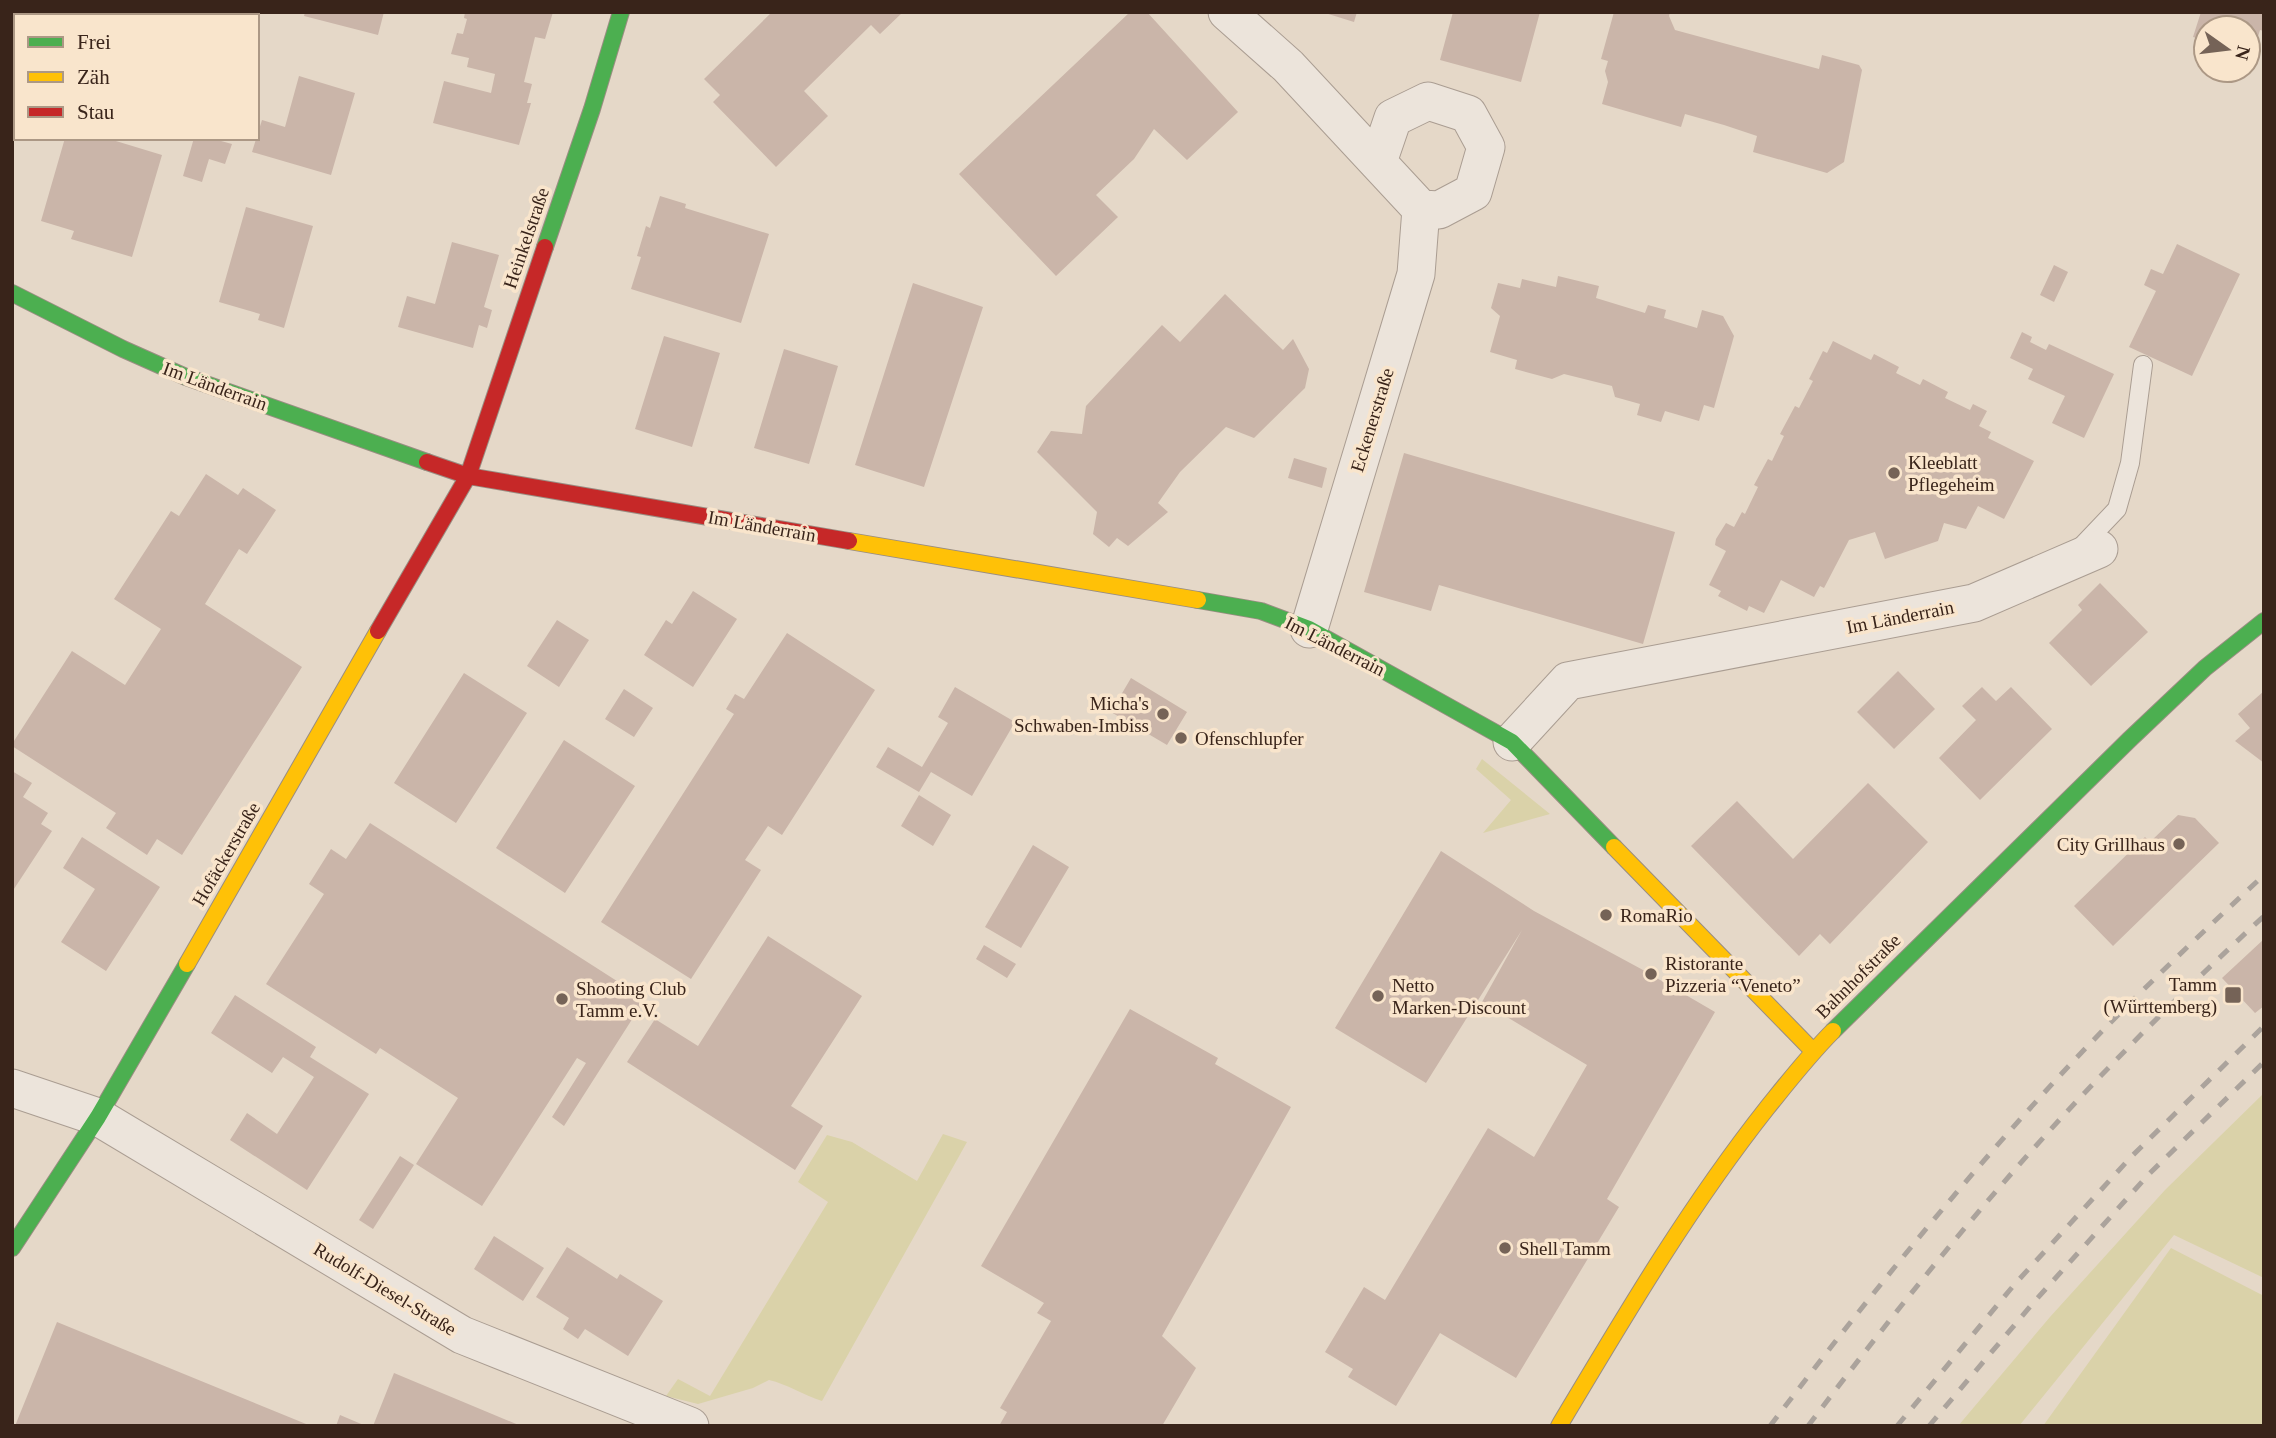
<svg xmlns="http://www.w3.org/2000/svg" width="2276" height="1438" viewBox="0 0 2276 1438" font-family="'Times New Roman',serif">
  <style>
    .green { fill: #dad2a9 }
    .building { fill: #cab5a9 }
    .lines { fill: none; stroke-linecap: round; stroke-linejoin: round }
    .lane-casing { stroke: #aa9d92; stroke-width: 20 }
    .street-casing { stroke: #aa9d92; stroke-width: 39 }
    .fast-casing { stroke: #998d82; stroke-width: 18 }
    .slow-casing { stroke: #998d82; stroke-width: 18 }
    .jam-casing { stroke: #998d82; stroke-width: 18 }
    .lane { stroke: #ece4db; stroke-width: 18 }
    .street { stroke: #ece4db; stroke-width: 37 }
    .fast { stroke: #4caf50; stroke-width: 16 }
    .slow { stroke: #ffc107; stroke-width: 16 }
    .jam { stroke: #c62828; stroke-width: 16 }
    .rail { stroke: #aba39c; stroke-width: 5; stroke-dasharray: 12 12; stroke-linecap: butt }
    .poi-dot { fill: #756357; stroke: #f9e5cc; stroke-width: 2.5 }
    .labels { text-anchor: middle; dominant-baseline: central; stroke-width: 7; stroke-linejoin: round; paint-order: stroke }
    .street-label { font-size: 19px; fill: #39241a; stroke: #f9e5cc }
    .poi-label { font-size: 19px; fill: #39241a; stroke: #f9e5cc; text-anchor: start }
  </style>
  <rect width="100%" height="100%" fill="#e5d8c8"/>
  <path class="green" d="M1482,759L1550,814L1483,833L1511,800L1476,769Z
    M2264,1093V1278L2174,1235L2019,1426H1958L2050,1317L2165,1190Z
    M943,1134L967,1142L822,1401C803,1395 787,1384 769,1380L753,1388L698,1404L666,1396L678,1379L710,1396L828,1202L798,1182L827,1135L852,1142L917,1181Z
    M2171,1248L2264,1296V1426H2043Z"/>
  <path class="building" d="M104,12H157L166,15L103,16Z
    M305,12H384L378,35L304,16Z
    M465,12H553L545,39L535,37L524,82L532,84L527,103H531L519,145L433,123L444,81L491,93L495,74L467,67L469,58L451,54L457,33L463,34L467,19L464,18Z
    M772,12H903L880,34L871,25L804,91L828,116L776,167L713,102L720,95L704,79Z
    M1130,12H1147L1238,112L1187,160L1154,129L1134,159L1096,195L1118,217L1056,276L959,174Z
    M1322,12H1357L1354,22Z
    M1453,12H1540L1521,82L1440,60Z
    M1614,12H1670L1669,16L1675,30L1819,69L1822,55L1859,65L1862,70L1844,162L1827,173L1753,152L1757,136L1724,125L1685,114L1681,127L1602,104L1608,82L1605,71L1608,61L1601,59Z
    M2201,12H2264V31L2260,30L2252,56L2248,54V28H2206V41L2193,37Z
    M299,76L355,93L331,175L252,152L262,120L285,127Z
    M65,138H106L162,155L132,257L71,239L74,231L41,221Z
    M194,138H210L232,144L225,164L209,159L202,182L183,176Z
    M660,196L686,204L685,208L769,234L741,323L631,289L641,257L637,256L646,226L650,228Z
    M246,207L313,226L284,328L258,320L260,314L219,302Z
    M452,242L499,255L484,307L492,310L487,328L479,325L473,348L398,327L407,296L435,304Z
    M2177,244L2240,274L2192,376L2129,347L2156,291L2144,285L2151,269L2163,274Z
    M2054,265L2068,272L2054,302L2040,295Z
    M1558,276L1599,286L1596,298L1645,313L1648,305L1666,310L1664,318L1697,328L1702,310L1723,316L1734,336L1714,408L1704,405L1699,421L1665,411L1661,422L1637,415L1640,404L1615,397L1612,386L1564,374L1552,379L1515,369L1517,360L1490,352L1500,316L1491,308L1498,283L1520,288L1522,279L1556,287Z
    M913,283L983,307L924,487L855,465Z
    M1225,294L1283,350L1293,339L1309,369L1305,388L1254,438L1226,427L1180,472L1158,503L1168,512L1128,546L1117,538L1109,547L1093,534L1097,512L1037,452L1051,431L1082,434L1086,406L1162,325L1180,342Z
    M2022,332L2032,337L2030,342L2046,350L2049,344L2114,374L2084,438L2052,423L2065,396L2028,379L2033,369L2010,358Z
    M664,336L720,353L692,447L635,429Z
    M1833,341L1871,360L1874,354L1899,367L1896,373L1920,385L1923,379L1948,392L1945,398L1970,410L1973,404L1987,411L1979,426L1991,432L1988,438L2034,461L2004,519L1978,506L1966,529L1944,523L1938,541L1885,559L1875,532L1849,540L1824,588L1820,586L1814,597L1781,580L1764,613L1749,606L1747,611L1718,596L1721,591L1709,585L1726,551L1715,545L1716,539L1726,523L1734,527L1742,512L1745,514L1758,487L1754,485L1768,459L1772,461L1784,436L1780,434L1795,406L1799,408L1813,381L1809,379L1823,351L1827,353Z
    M784,349L838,366L809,464L754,448Z
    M1404,453L1675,532L1643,644L1439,585L1431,611L1364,592Z
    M1294,458L1327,468L1322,488L1288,478Z
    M206,474L238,495L243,488L276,510L247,554L239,549L205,604L302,667L182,855L157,839L147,855L106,828L116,813L12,746V744L72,651L125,685L161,629L114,599L171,511L179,516Z
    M2100,583L2148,632L2091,686L2049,643L2082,610L2078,605Z
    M693,591L737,619L693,687L644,655L666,620L672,624Z
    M557,620L589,640L559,687L527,666Z
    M787,633L875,690L782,835L768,826L745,860L761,870L691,979L601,922L734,714L726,709L735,694L744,699Z
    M1898,671L1935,709L1894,749L1857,712Z
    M464,673L527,713L456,823L394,783Z
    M1131,678L1187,712L1167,745L1111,712Z
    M955,687L1015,722L972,796L931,772L919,792L876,767L888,747L922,767L948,723L938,717Z
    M1982,687L1996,701L2011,687L2052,729L1980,800L1939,758L1976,720L1962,706Z
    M624,689L653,708L634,737L605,719Z
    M2264,691V763L2235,741L2250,728L2238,714Z
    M564,740L635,786L565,893L496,848Z
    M12,771L32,783L23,797L48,813L41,824L52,831L12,892Z
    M1868,783L1928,842L1830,944L1820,934L1799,956L1691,846L1737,801L1793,859Z
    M919,795L951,815L933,846L901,826Z
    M2178,815L2195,818L2219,843L2113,946L2074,906L2145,837L2150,842Z
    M370,823L645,999L564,1126L552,1117L586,1063L577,1058L482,1206L416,1164L458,1098L380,1048L376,1054L266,984L324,894L309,884L331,849L346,859Z
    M82,837L160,887L106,971L61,942L95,889L63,868Z
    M1033,845L1069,867L1021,948L985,927Z
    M1441,851L1534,911L1643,970L1715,1012L1607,1199L1619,1207L1516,1378L1440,1333L1396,1406L1348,1377L1353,1369L1325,1352L1364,1287L1385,1300L1488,1128L1534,1157L1587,1065L1482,1002L1522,930L1426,1083L1335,1028Z
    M768,936L862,996L791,1106L823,1126L795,1170L627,1062L655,1019L698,1046Z
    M2264,939V1006L2255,1013L2222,978Z
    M984,945L1016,964L1007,978L976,959Z
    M235,995L316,1047L310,1057L369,1094L307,1190L230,1140L247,1113L277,1134L314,1077L283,1057L272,1073L211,1033Z
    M1130,1009L1218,1058L1215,1064L1291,1107L1162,1336L1196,1368L1162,1426H999L1007,1412L1000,1408L1051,1321L1037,1313L1044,1303L981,1266Z
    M400,1156L414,1165L373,1229L359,1220Z
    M494,1236L544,1268L523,1301L474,1269Z
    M567,1247L617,1279L620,1274L663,1301L628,1356L585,1329L578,1339L563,1329L569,1318L536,1297Z
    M57,1322L311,1426H15Z
    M394,1373L521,1426H373Z
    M340,1415L366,1426H336Z"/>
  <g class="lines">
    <defs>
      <path id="lane" d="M2080,548L2117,509L2130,463L2143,365"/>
      <path id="street" d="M1227,12L1288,66L1421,209L1416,274L1309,629
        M1378,162L1393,118L1428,101L1468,114L1486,147L1473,192L1439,210L1421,209
        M1512,742L1568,681L1974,603L2099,549
        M12,1088L98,1117L462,1335L690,1426"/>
      <path id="fast" d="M545,247L592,109L621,12
        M12,293L123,349L186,377L427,462
        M1198,600L1261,611L1309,629L1512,742L1614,847
        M1833,1031L2129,740L2205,668L2264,621
        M12,1248L98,1117L187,964"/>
      <path id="slow" d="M849,541L1198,600
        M1614,847L1813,1051
        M187,964L378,631
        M1559,1426C1624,1317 1688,1208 1767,1108C1788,1082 1809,1055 1833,1031"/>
      <path id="jam" d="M427,462L468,476L849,541
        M378,631L468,476L545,247"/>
    </defs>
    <use href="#lane" class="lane-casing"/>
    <use href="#street" class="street-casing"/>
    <use href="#fast" class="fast-casing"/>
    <use href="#slow" class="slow-casing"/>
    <use href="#jam" class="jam-casing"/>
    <use href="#lane" class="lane"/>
    <use href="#street" class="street"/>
    <use href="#fast" class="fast"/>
    <use href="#slow" class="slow"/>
    <use href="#jam" class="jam"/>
    <path class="rail" d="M1770,1426C1860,1308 1953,1192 2053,1083C2120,1010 2192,942 2264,875
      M1808,1426C1892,1315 1980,1205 2075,1103C2136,1038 2199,976 2264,916
      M1897,1426L2014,1285L2131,1157L2264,1026
      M1929,1426L2034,1302L2149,1174L2264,1062"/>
  </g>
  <g class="poi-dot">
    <circle cx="1894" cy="473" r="7"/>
    <circle cx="1163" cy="714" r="7"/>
    <circle cx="1181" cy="738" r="7"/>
    <circle cx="2179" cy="844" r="7"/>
    <circle cx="1606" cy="915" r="7"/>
    <circle cx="1651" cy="974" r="7"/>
    <rect x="2224" y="986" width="18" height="18" rx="3.5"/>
    <circle cx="1378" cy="996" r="7"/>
    <circle cx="562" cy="999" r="7"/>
    <circle cx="1505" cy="1248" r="7"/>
  </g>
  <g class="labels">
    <g class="street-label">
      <text transform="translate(526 238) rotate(-71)">Heinkelstraße</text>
      <text transform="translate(215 386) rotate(20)">Im Länderrain</text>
      <text transform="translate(1372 420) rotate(-73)">Eckenerstraße</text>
      <text transform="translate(762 526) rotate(10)">Im Länderrain</text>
      <text transform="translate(1900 617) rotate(-11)">Im Länderrain</text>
      <text transform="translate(1335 646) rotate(27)">Im Länderrain</text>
      <text transform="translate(226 854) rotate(-60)">Hofäckerstraße</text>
      <text transform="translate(1858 976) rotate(-45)">Bahnhofstraße</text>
      <text transform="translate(385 1289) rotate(31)">Rudolf-Diesel-Straße</text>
    </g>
    <g class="poi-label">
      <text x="1908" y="462">Kleeblatt<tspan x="1908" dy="22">Pflegeheim</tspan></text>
      <text x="1149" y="703" text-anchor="end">Micha's<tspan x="1149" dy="22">Schwaben-Imbiss</tspan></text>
      <text x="1195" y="738">Ofenschlupfer</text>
      <text x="2165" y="844" text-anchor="end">City Grillhaus</text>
      <text x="1620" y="915">RomaRio</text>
      <text x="1665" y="963">Ristorante<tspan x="1665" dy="22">Pizzeria “Veneto”</tspan></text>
      <text x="2217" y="984" text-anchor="end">Tamm<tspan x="2217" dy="22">(Württemberg)</tspan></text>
      <text x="1392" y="985">Netto<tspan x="1392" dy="22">Marken-Discount</tspan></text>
      <text x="576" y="988">Shooting Club<tspan x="576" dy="22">Tamm e.V.</tspan></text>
      <text x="1519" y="1248">Shell Tamm</text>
    </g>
  </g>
  <rect width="2276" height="1438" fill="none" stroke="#39241a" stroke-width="28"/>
  <rect x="14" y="14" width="245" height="126" fill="#f9e5cc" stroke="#ac9885" stroke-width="2"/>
  <rect x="28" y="37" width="35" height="10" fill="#4caf50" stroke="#ac9885" stroke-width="2"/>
  <text x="77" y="49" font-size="21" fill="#39241a">Frei</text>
  <rect x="28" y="72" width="35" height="10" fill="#ffc107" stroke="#ac9885" stroke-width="2"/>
  <text x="77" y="84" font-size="21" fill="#39241a">Zäh</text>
  <rect x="28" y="107" width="35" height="10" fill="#c62828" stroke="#ac9885" stroke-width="2"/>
  <text x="77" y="119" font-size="21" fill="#39241a">Stau</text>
  <g transform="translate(2227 49) rotate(104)"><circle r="33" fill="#f9e5cc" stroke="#ac9885" stroke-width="2"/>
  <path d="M0-5L12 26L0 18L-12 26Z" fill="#756357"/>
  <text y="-10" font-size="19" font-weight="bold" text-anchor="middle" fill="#39241a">N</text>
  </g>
</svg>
